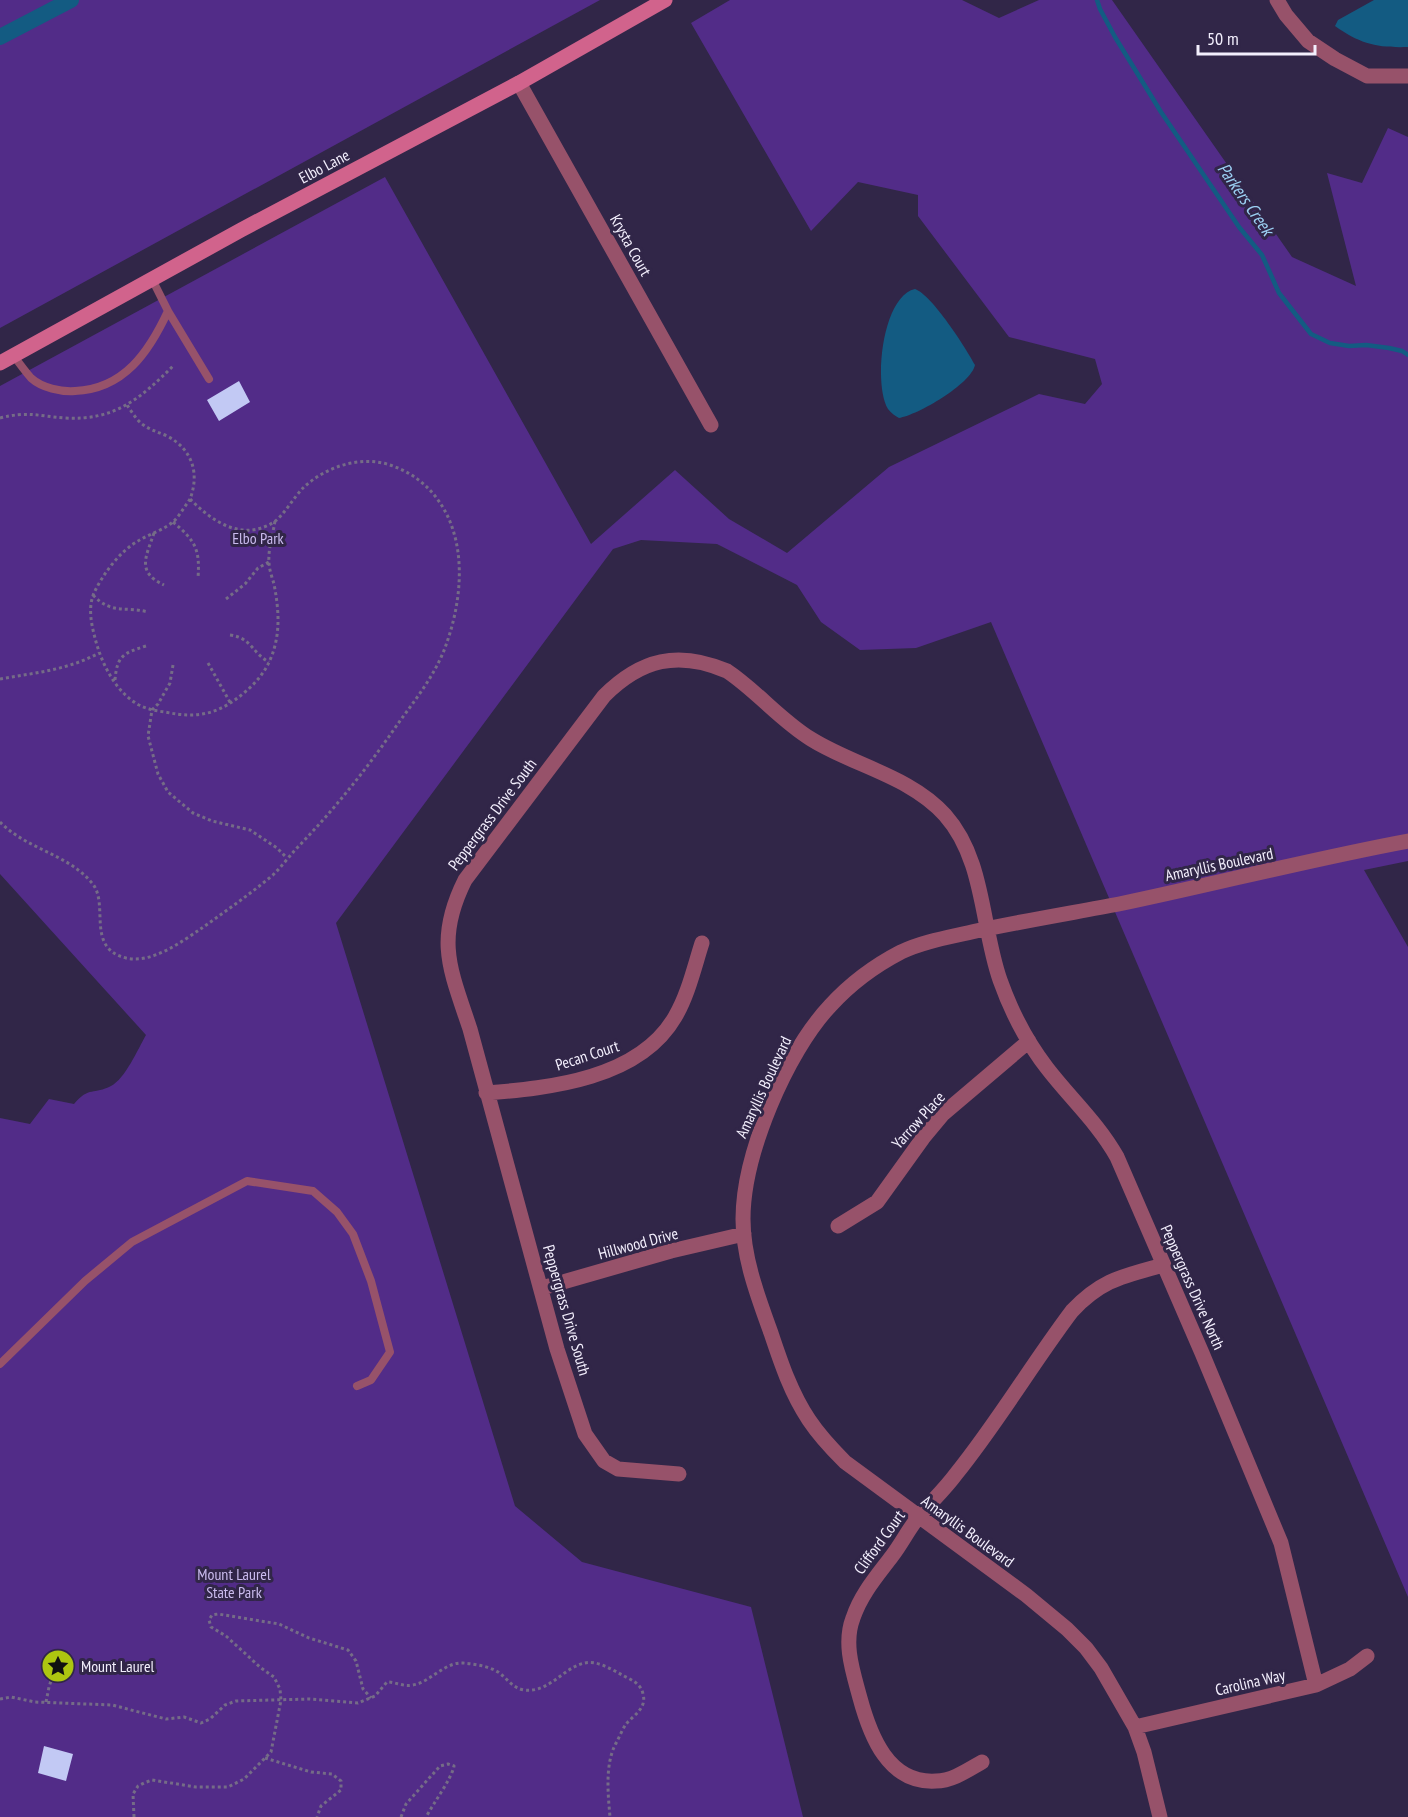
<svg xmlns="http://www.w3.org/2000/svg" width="1408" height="1817" viewBox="0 0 1408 1817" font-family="'PT Sans Narrow',sans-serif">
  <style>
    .green { fill: #522c88 }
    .water { fill: #135b82 }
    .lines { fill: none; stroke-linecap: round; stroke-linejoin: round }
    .stream { stroke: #135b82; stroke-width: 4.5 }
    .canal { stroke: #135b82; stroke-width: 16 }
    .building { fill: #c2c9f4 }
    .path { stroke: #756c87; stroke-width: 3; stroke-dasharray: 3 3; stroke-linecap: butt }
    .lane { stroke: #97526a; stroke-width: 8 }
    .street { stroke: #97526a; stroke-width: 15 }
    .secondary { stroke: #d1638c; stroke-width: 15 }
    .labels { text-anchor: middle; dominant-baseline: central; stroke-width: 6; stroke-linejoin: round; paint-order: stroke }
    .street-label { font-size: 16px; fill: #f3effd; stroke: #312648 }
    .park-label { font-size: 16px; fill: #cabbee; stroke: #312648 }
    .poi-label { font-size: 16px; fill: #f3effd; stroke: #312648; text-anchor: start }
    .water-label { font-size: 18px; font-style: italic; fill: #9bcff2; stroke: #312648 }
  </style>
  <rect width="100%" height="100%" fill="#312648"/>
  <path class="green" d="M0,0H600L0,328Z
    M730,0H962L999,18L1039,0H1112L1292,257L1356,286L1327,173L1362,183L1388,128L1408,137V861L1364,870L1408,947V1597L991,622L916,648L860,650L821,622L797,585L717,544L641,540L613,549L336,923L515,1506L582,1562L751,1607L803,1817H0V1118L30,1124L49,1099L74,1104C89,1086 94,1095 111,1086C125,1079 138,1049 146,1035L0,874V386L385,177L591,544L675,470L729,519L787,553L889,467L1039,394L1085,404L1102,384L1095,359L1009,337L918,216V195L858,182L811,231L691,23Z"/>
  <path class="water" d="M1374,0H1408V47C1378,48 1360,44 1335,26L1338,20Z
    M915,289C932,295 966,348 975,365C971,384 918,415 899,418C895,416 891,413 888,409C873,385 882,296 915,289Z"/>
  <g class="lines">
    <path class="stream" d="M1097,0L1100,9L1115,37L1161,112L1239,227L1262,255L1279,293L1311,334L1330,343L1349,346L1366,345L1389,348L1402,351L1408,355"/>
    <path class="canal" d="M0,37L71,0"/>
  </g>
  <path class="building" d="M239,381L250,402L219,421L207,400Z
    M44,1746L73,1754L66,1781L38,1773Z"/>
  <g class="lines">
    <path class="path" d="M0,418C28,411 38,416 65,418C115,421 141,398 174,365
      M190,499C185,506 180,515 174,521C164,530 149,534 138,541C120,551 103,574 94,593C88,607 91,623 95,638C101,662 115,692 139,705C147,709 156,711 165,712C199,719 219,714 245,692C255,684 265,672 270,660C281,635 279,610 274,584C272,577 269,569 269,562C268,549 273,534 275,521
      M173,522C196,541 200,550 198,578
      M154,533C146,557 136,572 164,585
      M93,595C112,615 125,606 148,612
      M226,599L245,584L258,568L269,562
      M230,635C252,638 252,653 269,662
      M208,663L231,704
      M173,665L170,683L158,704L152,710L148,736L158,774L168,792L193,813L212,821L250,830L277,848L287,858
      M0,679C34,673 68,670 99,653
      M115,680C117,656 123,653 146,646
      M0,822C26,849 68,854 92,883C110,904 85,948 126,958C152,964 181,942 202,928C226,911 250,894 273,875C281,867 288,858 295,850C333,811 366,770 397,725C415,700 436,674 446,645C463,598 468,537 435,496C423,481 408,471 390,465C360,455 325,467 303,488C294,497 284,515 274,522C242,542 213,522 190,499C200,473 192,449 167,436C158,432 150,430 142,424C136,419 131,411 127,405
      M0,1699L11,1697L35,1702L112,1705L166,1719L184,1717L201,1723L210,1719L225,1705L236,1701L309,1699L358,1703L375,1696L387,1682C396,1682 403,1687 413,1685C431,1682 444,1662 463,1663C475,1664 488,1666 498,1672C507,1678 512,1688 524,1690C553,1694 568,1658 595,1663C605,1665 615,1671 624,1676C632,1680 641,1684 643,1694C647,1708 634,1715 626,1724C622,1730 619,1738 615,1745C605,1766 608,1794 610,1817
      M46,1702L49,1687L55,1668
      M265,1758L311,1772L332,1774L341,1781V1790L321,1806L317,1817
      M134,1817L133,1794L138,1786L144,1783L152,1780L196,1787H228L244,1779L271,1752L281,1700L280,1689L274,1677L261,1668L226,1636L211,1627L209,1620L212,1615L218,1614L279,1624L309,1638L348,1650L356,1661L363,1689L371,1698
      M401,1817L406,1804L440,1766L448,1764L454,1766C452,1778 433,1804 426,1817"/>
    <path class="lane" d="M168,311L209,379
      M14,356C19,363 25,371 31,378C42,388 61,392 75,391C124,389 149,352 168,311L152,279
      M0,1364L85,1281L132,1242L247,1181L313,1191L337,1212L353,1234L371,1281L390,1352L371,1380L357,1386"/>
    <path class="street" d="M1277,0L1286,15L1308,41L1335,59L1367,76H1408
      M519,83L711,425
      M486,1093C550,1088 639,1079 675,1017C688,995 694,968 702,943
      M838,1226L877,1202L923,1138L943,1114L1029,1041
      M542,1288L671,1251L744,1234
      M679,1474L618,1469L604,1461L585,1434L557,1349L470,1029C450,969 435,940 465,880L604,696C641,659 678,650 727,671C757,691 780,720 811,739C854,766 910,776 945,815C985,860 981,926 1000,980C1011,1011 1027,1042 1047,1068C1070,1098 1098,1123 1117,1157L1202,1353L1281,1543L1316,1685
      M1135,1727L1316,1685L1350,1669L1367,1656
      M982,1762C968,1770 952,1781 936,1781C888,1784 870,1735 860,1698C853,1672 843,1644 853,1618C861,1594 877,1576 892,1556C902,1543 909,1528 920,1515C932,1501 945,1489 956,1474C998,1422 1032,1364 1072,1311C1102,1279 1124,1276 1163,1265
      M1160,1817L1144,1752L1135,1727L1101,1668L1086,1648L1067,1629L1026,1595L845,1462C832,1449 819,1435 809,1420C791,1393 781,1363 771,1333C758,1297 743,1258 743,1219C743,1155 786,1053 830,1006C850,984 874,966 901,952C924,941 951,937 976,931C1023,921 1071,913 1119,904C1215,884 1311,859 1408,841"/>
    <path class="secondary" d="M0,363L241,230L519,83L665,0"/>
  </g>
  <defs>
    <symbol id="sight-disc" viewBox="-11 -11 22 22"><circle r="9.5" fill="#adc610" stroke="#312648"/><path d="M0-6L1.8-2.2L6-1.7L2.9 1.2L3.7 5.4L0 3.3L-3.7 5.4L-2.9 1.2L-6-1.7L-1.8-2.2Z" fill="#111"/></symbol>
  </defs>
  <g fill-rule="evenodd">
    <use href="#sight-disc" x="39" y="1647" width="38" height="38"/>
  </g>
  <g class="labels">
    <g class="street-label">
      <text transform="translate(324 166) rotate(-28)">Elbo Lane</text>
      <text transform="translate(631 245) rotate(61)">Krysta Court</text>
      <text transform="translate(492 814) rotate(-53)">Peppergrass Drive South</text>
      <text transform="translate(1219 864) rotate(-12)">Amaryllis Boulevard</text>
      <text transform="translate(587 1055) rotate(-18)">Pecan Court</text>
      <text transform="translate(763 1087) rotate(-65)">Amaryllis Boulevard</text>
      <text transform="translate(918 1120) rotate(-48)">Yarrow Place</text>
      <text transform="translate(638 1243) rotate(-15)">Hillwood Drive</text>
      <text transform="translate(1193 1287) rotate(66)">Peppergrass Drive North</text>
      <text transform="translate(567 1310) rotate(74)">Peppergrass Drive South</text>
      <text transform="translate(968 1531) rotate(36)">Amaryllis Boulevard</text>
      <text transform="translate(879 1542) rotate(-54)">Clifford Court</text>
      <text transform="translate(1250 1682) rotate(-13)">Carolina Way</text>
    </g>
    <g class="park-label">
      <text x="258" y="538">Elbo Park</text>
      <text x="234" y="1574">Mount Laurel<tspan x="234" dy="18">State Park</tspan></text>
    </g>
    <g class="poi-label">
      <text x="81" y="1666">Mount Laurel</text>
    </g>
    <g class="water-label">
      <text transform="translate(1246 199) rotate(55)">Parkers Creek</text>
    </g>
  </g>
  <path d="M1198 45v9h117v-9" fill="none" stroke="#f3effd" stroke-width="3"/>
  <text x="1207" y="45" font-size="18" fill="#f3effd" stroke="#312648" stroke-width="4.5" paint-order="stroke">50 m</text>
</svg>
